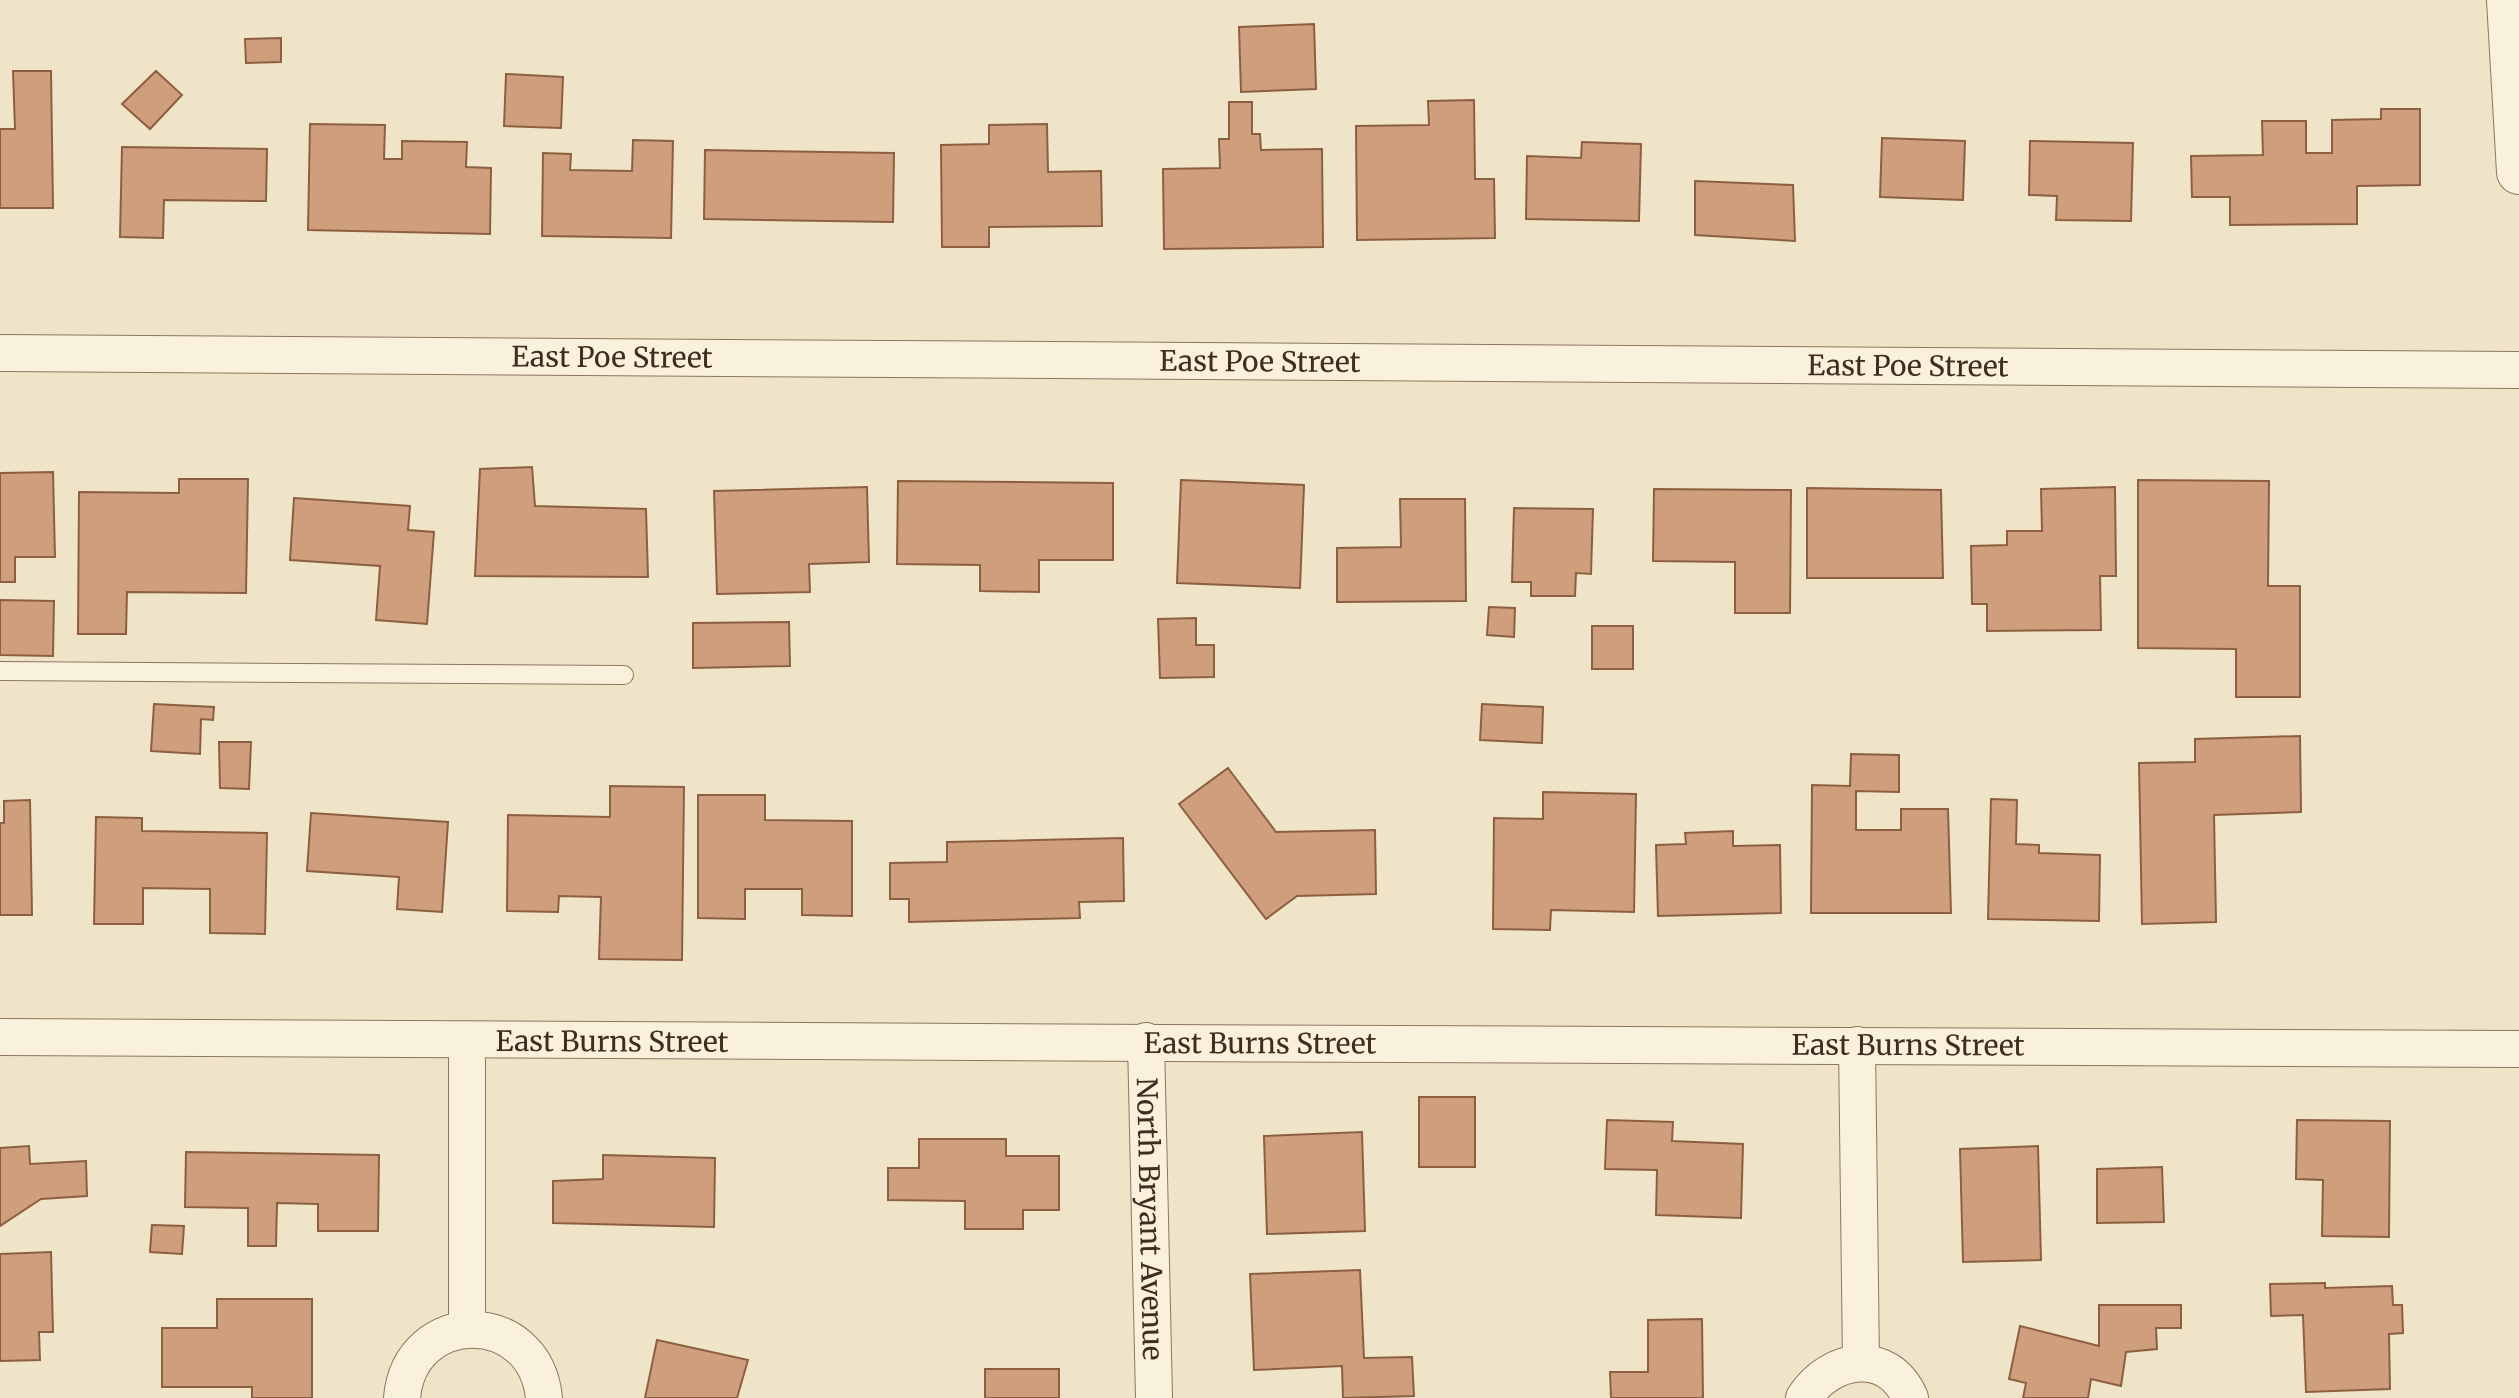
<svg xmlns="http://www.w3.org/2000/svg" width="2519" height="1398" viewBox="0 0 2519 1398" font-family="Merriweather,serif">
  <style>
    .building { fill: #cf9f7d; stroke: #8d5f41; stroke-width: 2 }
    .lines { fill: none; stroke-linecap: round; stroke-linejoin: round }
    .service-casing { stroke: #8d765c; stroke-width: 20 }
    .minor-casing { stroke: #8d765c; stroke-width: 38 }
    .tertiary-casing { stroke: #8d765c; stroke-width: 46 }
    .service { stroke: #faf1dc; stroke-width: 18 }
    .minor { stroke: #faf1dc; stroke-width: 36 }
    .tertiary { stroke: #faf1dc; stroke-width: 44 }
    .labels { text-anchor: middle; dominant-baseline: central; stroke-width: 8; stroke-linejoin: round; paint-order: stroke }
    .street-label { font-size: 28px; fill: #3d2e20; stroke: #f7eed8 }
  </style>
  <rect width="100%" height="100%" fill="#f0e4c8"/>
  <path class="building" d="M1314,24L1316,89L1241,92L1239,27Z
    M281,38V62L246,63L245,39Z
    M13,71H51L53,208H0V129H15Z
    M156,71L182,95L150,129L122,104Z
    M506,74L563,77L561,128L504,126Z
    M1474,100L1475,179H1494L1495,238L1357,240L1356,126L1429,125L1428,101Z
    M1229,102H1252V134H1260L1261,150L1322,149L1323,247L1164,249L1163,169L1220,168L1219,139H1229Z
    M2381,109H2420V185L2357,186V224L2230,225V197H2192L2191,156L2263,155L2262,121H2306V153H2332V120L2381,119Z
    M310,124L385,125L384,159H402V141L467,142L466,167L491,168L490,234L308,230Z
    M1047,124L1048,172L1101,171L1102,226L989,227V247H942L941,145L989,144V125Z
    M1882,138L1965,141L1963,200L1880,197Z
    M633,140L673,141L671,238L542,236L543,153L571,154L570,170L632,171Z
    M2030,141L2133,143L2131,221L2056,220L2057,196L2029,195Z
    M1582,142L1641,144L1639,221L1526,219L1527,156L1581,158Z
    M122,147L267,149L266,201L164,200L163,238L120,237Z
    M705,150L894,153L893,222L704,219Z
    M1695,181L1793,185L1795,241L1695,235Z
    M532,467L535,506L646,509L648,577L475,576L480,469Z
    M53,472L55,557H15V582H0V473Z
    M179,479H248L246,593L127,592L126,634H78L79,492L179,493Z
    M1181,480L1304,485L1300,588L1177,583Z
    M2138,480L2269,481L2268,586H2300V697H2236V649L2138,648Z
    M898,481L1113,483V560H1039V592L980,591V565L897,564Z
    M867,487L869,562L809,564L810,592L717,594L714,491Z
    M2115,487L2116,576H2100L2101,630L1987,631V604H1972L1971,546L2007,545V531H2042L2041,489Z
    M1807,488L1941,490L1943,578H1807Z
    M1654,489L1791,490L1790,613H1735V562L1653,561Z
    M294,498L410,506L408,530L434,532L427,624L376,620L380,566L290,560Z
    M1400,499H1465L1466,601L1337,602V548L1401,547Z
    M1514,508L1593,509L1591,574L1576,573L1575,596H1531V582H1512Z
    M0,600L54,601L53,656L0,655Z
    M1489,607L1515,608L1514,637L1487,635Z
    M1196,618V645H1214V677L1160,678L1158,619Z
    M789,622L790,666L693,668V623Z
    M1592,626H1633V669H1592Z
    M154,704L214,707L213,720L201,719L200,754L151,751Z
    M1482,704L1543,707L1542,743L1480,740Z
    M2300,736L2301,812L2214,815L2216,922L2142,924L2139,763L2195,762V739Z
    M219,742H251L249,789L220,788Z
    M1851,754L1899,755V792L1856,791V830H1901V809H1948L1951,913H1811L1812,785L1850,786Z
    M1228,768L1276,832L1375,830L1376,894L1297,896L1266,919L1179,804Z
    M610,786L684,787L682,960L599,959L601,897L559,896L558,912L507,911L508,815L610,817Z
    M1543,792L1636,794L1634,912L1551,910L1550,930L1493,929L1494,818L1543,819Z
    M698,795H765V820L852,821V916L802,915V889H745V919L698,918Z
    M1991,799L2017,800L2016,844L2039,845V853L2100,855L2099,921L1988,919Z
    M30,800L32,915H0V823H4V801Z
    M311,813L448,822L442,912L397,909L399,877L307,871Z
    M96,817L142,818V831L267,833L265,934L210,933V889L143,888V924H94Z
    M1733,831V846L1780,845L1781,913L1658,916L1656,845L1686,844L1685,833Z
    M1123,838L1124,901L1079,902L1080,918L909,922V899H890V863L947,862V842Z
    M1419,1097H1475V1167H1419Z
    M1607,1120L1673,1122L1672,1141L1743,1144L1741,1218L1656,1215L1657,1170L1605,1169Z
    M2297,1120L2390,1121L2389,1237L2322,1236L2323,1180L2296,1179Z
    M1362,1132L1365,1231L1267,1234L1264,1136Z
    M919,1139H1006V1156H1059V1210H1023V1229H965V1201L888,1200V1168H919Z
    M29,1146L30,1164L86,1161L87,1196L41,1199L0,1226V1148Z
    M2038,1146L2041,1260L1963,1262L1960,1149Z
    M186,1152L379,1155L378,1231H318V1204L277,1203L276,1246H248V1208L185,1207Z
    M603,1155L715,1158L714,1227L553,1223V1181L603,1179Z
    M2162,1167L2164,1222L2097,1223V1169Z
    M152,1225L184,1226L182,1254L150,1252Z
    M51,1252L53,1332H39L40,1360L0,1361V1254Z
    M1360,1270L1364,1358L1412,1357L1414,1396L1343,1398L1342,1366L1254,1370L1250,1274Z
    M2325,1283V1288L2392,1286L2393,1305H2402L2403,1333L2389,1334L2390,1389L2306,1392L2303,1315L2271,1316L2270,1284Z
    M217,1299H312V1398H252V1387H162V1328H217Z
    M2099,1305H2181V1328H2156L2157,1349L2126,1352L2121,1386L2091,1379L2088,1398H2023L2026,1383L2009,1379L2020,1326L2099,1346Z
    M1702,1319L1703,1398H1611L1610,1372H1648V1320Z
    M657,1340L748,1360L737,1398H645Z
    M985,1369H1059V1398H985Z"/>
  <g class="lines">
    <defs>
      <path id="service" d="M0,671L624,675"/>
      <g id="minor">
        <path id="s1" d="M0,353L2519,370"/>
        <path id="s2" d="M0,1037C840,1046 1679,1041 2519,1049"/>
        <path id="s3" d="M1146,1041L1154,1398"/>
        <path d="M467,1042V1328"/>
        <path d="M1857,1045L1861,1363"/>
        <path d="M402,1398C410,1307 535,1307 544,1398"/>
        <path d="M1804,1398C1830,1357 1888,1347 1910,1398"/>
      </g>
      <path id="tertiary" d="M2509,0L2519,172"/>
    </defs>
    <use href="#service" class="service-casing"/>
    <use href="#minor" class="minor-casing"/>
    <use href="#tertiary" class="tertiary-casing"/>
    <use href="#service" class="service"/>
    <use href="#minor" class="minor"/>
    <use href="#tertiary" class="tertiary"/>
  </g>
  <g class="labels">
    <g class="street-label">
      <text stroke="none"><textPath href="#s1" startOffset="612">East Poe Street</textPath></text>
      <text stroke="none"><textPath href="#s1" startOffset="1260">East Poe Street</textPath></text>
      <text stroke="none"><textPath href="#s1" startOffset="1908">East Poe Street</textPath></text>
      <text stroke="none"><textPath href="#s2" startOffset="612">East Burns Street</textPath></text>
      <text stroke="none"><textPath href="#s2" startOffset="1260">East Burns Street</textPath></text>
      <text stroke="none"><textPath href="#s2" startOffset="1908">East Burns Street</textPath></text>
      <text stroke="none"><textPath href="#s3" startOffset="178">North Bryant Avenue</textPath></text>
    </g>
  </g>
</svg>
